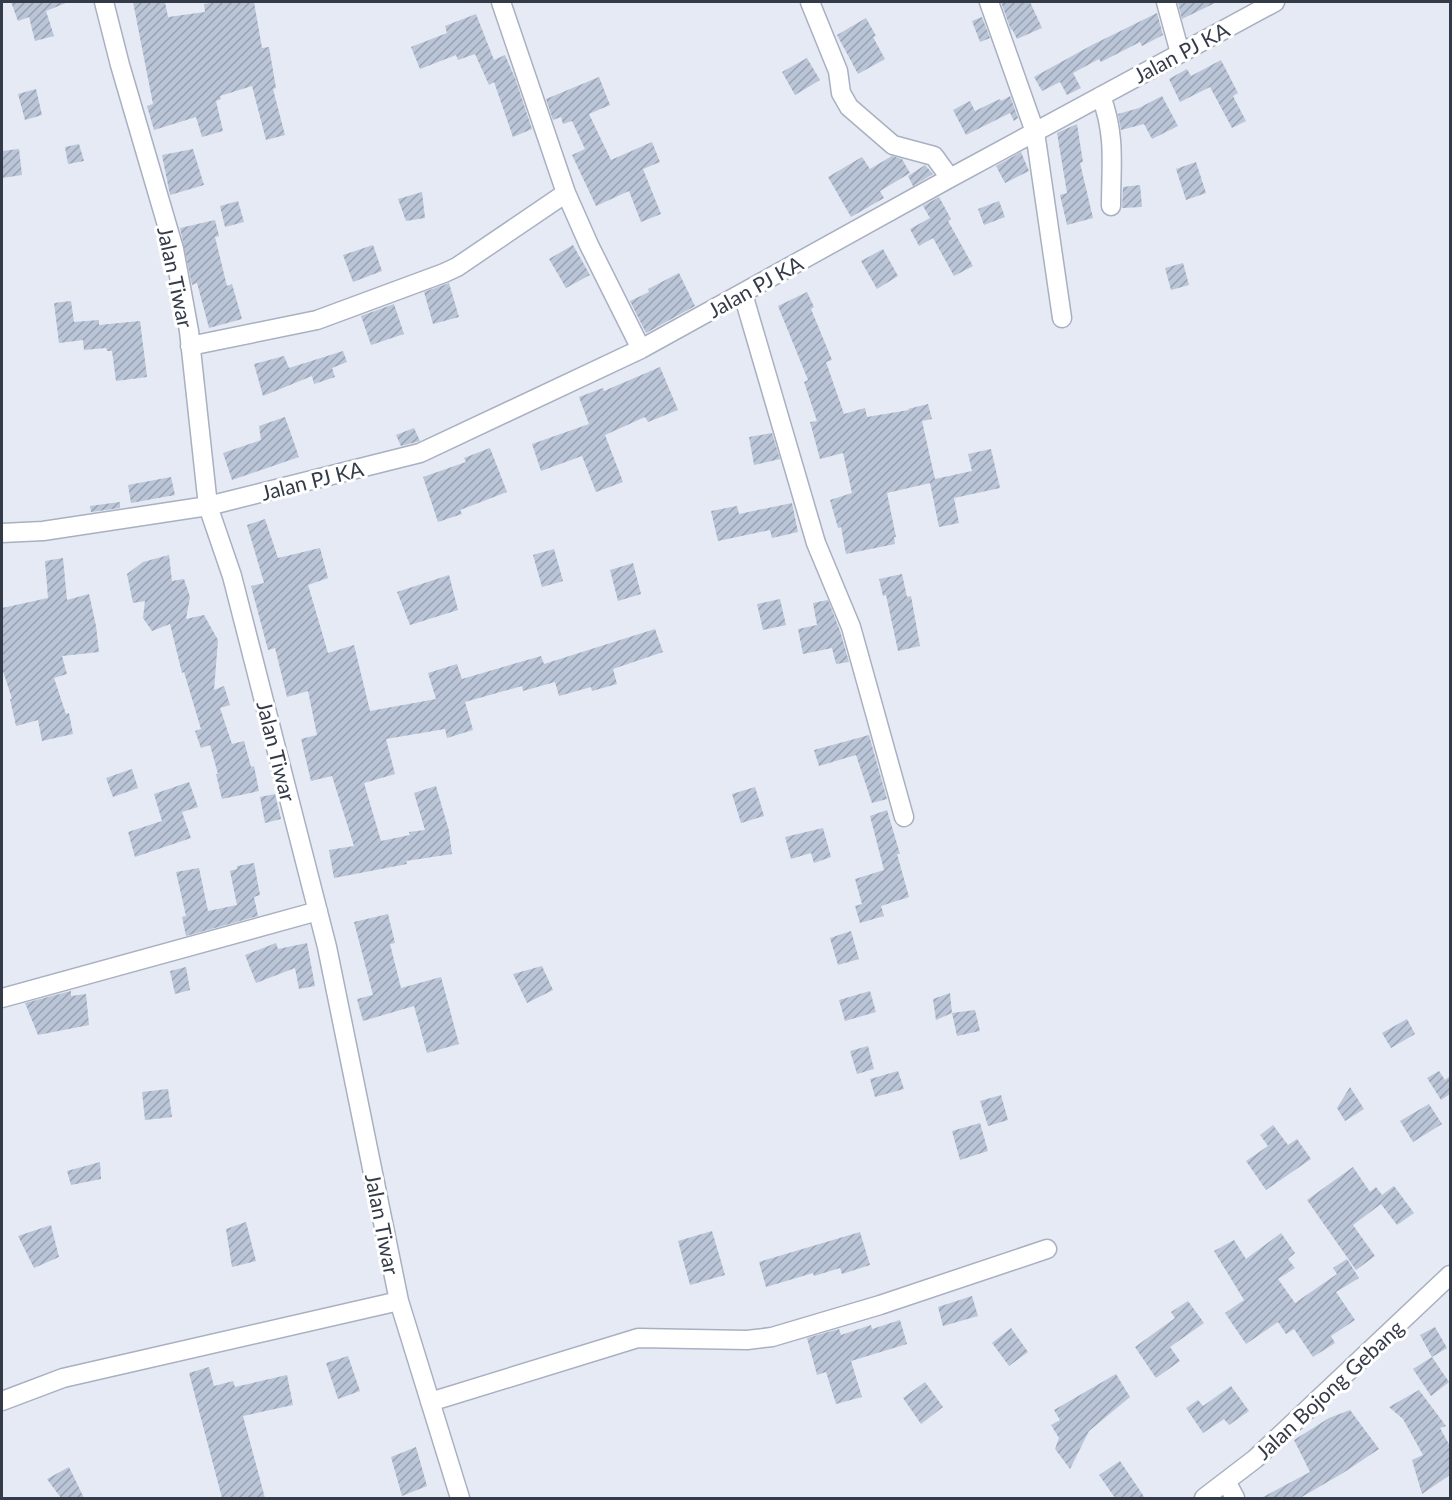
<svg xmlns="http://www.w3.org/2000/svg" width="1452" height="1500" viewBox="0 0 1452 1500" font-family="Lato,sans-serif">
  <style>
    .building { fill: url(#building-hatch) }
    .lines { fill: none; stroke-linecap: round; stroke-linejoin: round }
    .minor-casing { stroke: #a8b0c1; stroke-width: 21 }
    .minor { stroke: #fff; stroke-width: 18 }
    .labels { text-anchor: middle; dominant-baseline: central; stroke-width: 6; stroke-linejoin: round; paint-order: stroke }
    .street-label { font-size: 21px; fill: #343b48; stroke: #fff }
  </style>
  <defs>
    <pattern id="building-hatch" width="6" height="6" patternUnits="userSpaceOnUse" patternTransform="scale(1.5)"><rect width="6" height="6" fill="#bac5d7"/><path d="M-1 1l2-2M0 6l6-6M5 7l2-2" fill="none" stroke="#98a1b0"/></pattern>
  </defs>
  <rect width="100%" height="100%" fill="#e6eaf4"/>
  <path class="building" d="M11,2H66V3L46,11L54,36L35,41L29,17L18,21Z
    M133,2H165L168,17L205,12L204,4L217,2H254L262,48L269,47L276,88L273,89L285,135L266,140L252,86L220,96L221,99L216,101L223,131L202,137L196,117L154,130L147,106L153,104Z
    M1001,2H1030L1042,28L1017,39L1012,29L1011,30Z
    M1182,2H1217L1182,19L1178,3Z
    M1157,13L1163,35L1142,46L1140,42L1101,62L1099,59L1073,73L1081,88L1067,95L1060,82L1042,91L1034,77L1092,45Z
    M476,14L494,60L505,55L515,78L532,129L513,137L494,82L489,85L475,54L458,60L456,55L420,69L411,47L447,33L445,26Z
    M982,17L990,38L980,42L972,21Z
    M866,18L876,36L873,37L885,59L858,74L837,35Z
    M807,58L820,80L795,95L782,72Z
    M1221,60L1238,93L1233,96L1246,121L1232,128L1210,87L1180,102L1169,79L1187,69L1191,76Z
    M599,77L610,105L589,114L611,160L652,142L660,162L643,169L661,214L641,222L629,191L596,206L572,155L585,149L572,121L563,124L561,117L553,120L546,99Z
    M36,89L42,115L25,120L18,94Z
    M1010,96L1018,118L1014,121L1010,113L966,135L953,110L970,101L975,111L1000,99L1001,101Z
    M1162,96L1178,126L1152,139L1144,124L1121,130L1118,114L1139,108Z
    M1077,124L1083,162L1080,163L1093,218L1067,225L1060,195L1067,193L1057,133Z
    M79,144L84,161L68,164L65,147Z
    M19,149L22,175L2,178V151Z
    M193,149L204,185L170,195L162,155Z
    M1021,152L1029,171L1005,183L996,166Z
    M892,156L902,159L910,173L880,191L884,198L851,217L828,177L862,157L870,169Z
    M1196,162L1206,193L1186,200L1176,169Z
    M925,165L933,174L913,186L908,176Z
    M1140,185L1142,207L1122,208L1123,187Z
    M422,192L425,218L406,221L398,199Z
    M939,197L951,219L948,221L973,266L954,276L933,238L919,246L910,229L930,218L923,206Z
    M238,201L244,222L225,227L220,206Z
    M999,201L1005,217L984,225L978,209Z
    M215,220L219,236L215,237L227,286L232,284L242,319L209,328L197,283L192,285L180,228Z
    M373,245L382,271L353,282L343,255Z
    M573,245L590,275L566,288L549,259Z
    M883,249L898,276L877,289L861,261Z
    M1183,263L1189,285L1171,290L1165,268Z
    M679,273L695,306L646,333L630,301L649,292L648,289Z
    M449,283L459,317L433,324L424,292Z
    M807,292L814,307L811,309L832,360L826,362L844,414L865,408L867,417L909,410L908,409L928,404L932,419L922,421L935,479L972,471L968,454L991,449L1000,488L954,498L959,523L939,527L930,483L887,493L896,537H894L895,544L846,554L841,527L838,528L830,500L852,493L843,453L820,459L810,422L817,421L804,382L808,380L778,306Z
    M71,301L74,322L99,320V325L140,321L147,377L116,381L112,351H107L106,348L84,350L83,340L59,343L54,303Z
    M394,304L404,334L371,345L361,316Z
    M343,351L347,362L332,368L335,377L314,384L312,376L263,396L254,364L284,356L289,368Z
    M660,367L678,410L648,422L645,417L605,435L623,482L596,492L582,456L541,471L532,444L589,424L579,397L603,388L604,391Z
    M285,417L299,457L232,480L223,453L261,440L259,426Z
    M414,428L420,441L401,446L396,435Z
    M772,433L780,459L754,465L749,437Z
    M490,448L507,492L460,510L462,514L438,522L423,477L466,462L464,458Z
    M171,477L175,495L131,503L128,485Z
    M120,502V508L91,512L90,506Z
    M792,503L798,532L772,538L770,530L718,541L711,511L737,506L739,514Z
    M265,519L278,558L320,548L328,578L308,585L328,653L354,645L370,711L436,699L428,673L457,664L462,679L541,656L544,664L655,629L663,652L613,669L617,684L592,691L591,687L559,696L555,682L523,691L522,686L465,702L473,730L447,738L445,729L386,739L395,774L364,783L381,841L410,835L409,832L425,830L414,793L436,786L449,831L452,854L406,861L407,864L334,878L329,850L354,846L332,776L311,781L301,739L317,735L308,691L287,697L275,648L268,650L251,586L264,583L247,525Z
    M554,549L563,581L542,587L533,555Z
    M169,555L172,581L184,579L190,597L186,619L204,615L218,640L214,690L224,686L230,705L220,708L232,744L244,741L251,767L254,766L259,791L222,799L216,774H218L210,745L201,748L195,731L201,729L184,672L182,673L170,624L152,631L143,618L145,601L133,603L127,574L143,562Z
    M63,558L67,600L89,594L96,626L99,652L62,656L67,674L54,678L66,714L69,713L73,734L42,741L38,720L16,726L10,699H12L2,668V608L48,598L45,561Z
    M633,563L641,594L618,601L610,570Z
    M902,574L907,597L911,596L920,646L898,651L886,595L883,596L879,579Z
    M449,575L458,610L410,625L397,592Z
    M780,599L786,625L763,630L757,604Z
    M828,600L840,631L849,662L836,664L832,648L803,654L798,629L817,625L813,603Z
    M869,735L887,799L872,803L856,755L819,766L814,750Z
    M132,769L138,788L113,797L106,778Z
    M189,782L198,807L182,812L191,838L135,857L128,832L162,821L154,794Z
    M755,787L764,816L741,823L732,794Z
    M275,794L281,819L265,823L260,797Z
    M887,810L900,854H897L909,897L881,906L884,916L860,923L855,906L862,904L855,879L884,870L870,816Z
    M823,828L831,857L814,863L811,853L791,859L785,837Z
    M254,863L260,895L254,897L258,916L186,936L182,917L186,916L176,872L199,868L208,911L237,905L230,871L237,869V866Z
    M388,914L395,943L390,944L401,988L441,977L459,1044L427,1053L414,1006L363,1021L357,999L373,995L354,922Z
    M851,931L859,959L838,965L830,938Z
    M276,943L278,949L307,943L315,986L299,989L295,968L256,983L245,955Z
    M542,966L553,990L527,1003L513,974Z
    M186,967L190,990L175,994L170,971Z
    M71,991V996L86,994L89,1025L38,1035L25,1003Z
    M870,991L876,1012L845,1021L839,1000Z
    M950,993L952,1013L936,1020L933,999Z
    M975,1010L980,1031L957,1036L952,1013Z
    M1407,1019L1415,1034L1391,1048L1382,1033Z
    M868,1046L874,1069L857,1074L850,1051Z
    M898,1071L904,1089L875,1097L870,1079Z
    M1439,1071L1445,1080L1450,1076V1094L1441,1100L1427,1078Z
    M1350,1087L1364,1109L1345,1121L1337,1108Z
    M168,1089L172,1117L145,1120L142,1092Z
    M1001,1095L1008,1120L988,1126L980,1101Z
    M1429,1104L1442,1124L1413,1142L1400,1121Z
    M980,1123L988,1151L960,1160L952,1131Z
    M1273,1125L1288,1145L1297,1139L1311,1159L1266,1190L1246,1161L1268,1146L1260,1135Z
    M100,1162L101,1179L71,1185L67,1171Z
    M1353,1167L1370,1192L1376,1187L1382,1195L1394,1186L1414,1213L1397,1225L1381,1204L1353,1225L1375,1256L1356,1270L1307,1200Z
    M246,1222L256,1261L232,1267L226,1229Z
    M51,1225L59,1257L34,1268L18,1236Z
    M712,1231L725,1275L690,1285L678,1241Z
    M860,1232L870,1265L842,1274L840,1268L814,1276L813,1273L766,1287L759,1262Z
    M1281,1233L1295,1253L1288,1259L1295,1268L1278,1279L1295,1303L1337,1274L1333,1268L1347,1259L1359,1278L1336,1292L1355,1320L1331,1336L1335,1343L1313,1357L1294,1329L1286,1334L1278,1322L1246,1344L1225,1313L1244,1300L1214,1251L1234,1240L1246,1259Z
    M972,1296L978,1316L943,1326L938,1307Z
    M1188,1301L1204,1323L1170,1347L1180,1361L1156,1378L1135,1347L1175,1318L1171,1312Z
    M900,1320L907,1344L851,1361L862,1397L836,1404L826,1372L817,1375L807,1338L839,1329L841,1335L871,1325L872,1329Z
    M1435,1327L1447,1348L1432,1357L1420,1335Z
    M1011,1328L1028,1352L1009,1366L992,1343Z
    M348,1356L360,1391L338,1399L326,1363Z
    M1432,1357L1449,1382L1431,1396L1413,1369Z
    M209,1367L214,1386L233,1381L235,1387L287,1375L293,1405L243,1416L265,1498H222L189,1373Z
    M1116,1374L1130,1397L1089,1431L1070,1469L1055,1449L1059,1438L1051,1425L1060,1420L1054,1410Z
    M925,1382L943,1407L921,1424L903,1398Z
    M1231,1386L1249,1411L1229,1425L1224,1419L1203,1433L1186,1408L1198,1400L1203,1406Z
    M1419,1390L1446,1426L1440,1428L1450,1446V1475L1422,1494L1412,1460L1423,1455L1403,1419L1389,1407Z
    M1350,1410L1379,1449L1343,1473L1300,1498H1261L1310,1472L1294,1440L1329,1418Z
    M416,1447L427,1486L402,1496L391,1457Z
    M1120,1461L1145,1498H1115L1099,1475Z
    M69,1467L84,1498H61L47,1479Z"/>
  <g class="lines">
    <defs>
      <path id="minor" d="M104,2L120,65L174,249L189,331L208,506L232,576L327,947L399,1301L460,1498
        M501,2L566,193L589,245L641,349
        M810,2L838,71L841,93L849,107L893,145L934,156L950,178
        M989,2L1035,132L1062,318
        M1166,2L1180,53
        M1101,96C1116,136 1111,165 1111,206
        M743,294L816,543L851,627L904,817
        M190,346L317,320L444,273L457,267L566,193
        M2,533L43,531L208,506L420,453L641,349L950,178L1275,2
        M2,998L318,911
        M2,1401L63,1378L399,1301
        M430,1402L638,1338L747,1340L772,1337L880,1305L1047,1249
        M1226,1481L1235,1498
        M1204,1498L1255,1459L1450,1275"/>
    </defs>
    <use href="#minor" class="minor-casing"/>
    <use href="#minor" class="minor"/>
  </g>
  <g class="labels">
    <g class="street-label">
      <text transform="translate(1181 52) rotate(-28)">Jalan PJ KA</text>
      <text transform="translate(176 277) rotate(78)">Jalan Tiwar</text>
      <text transform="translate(755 286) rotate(-29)">Jalan PJ KA</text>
      <text transform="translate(312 480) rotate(-14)">Jalan PJ KA</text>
      <text transform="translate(277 751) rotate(76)">Jalan Tiwar</text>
      <text transform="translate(383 1224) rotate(79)">Jalan Tiwar</text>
      <text transform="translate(1329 1389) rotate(-43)">Jalan Bojong Gebang</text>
    </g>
  </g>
  <rect width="1452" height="1500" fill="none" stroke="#343b48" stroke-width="6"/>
</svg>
